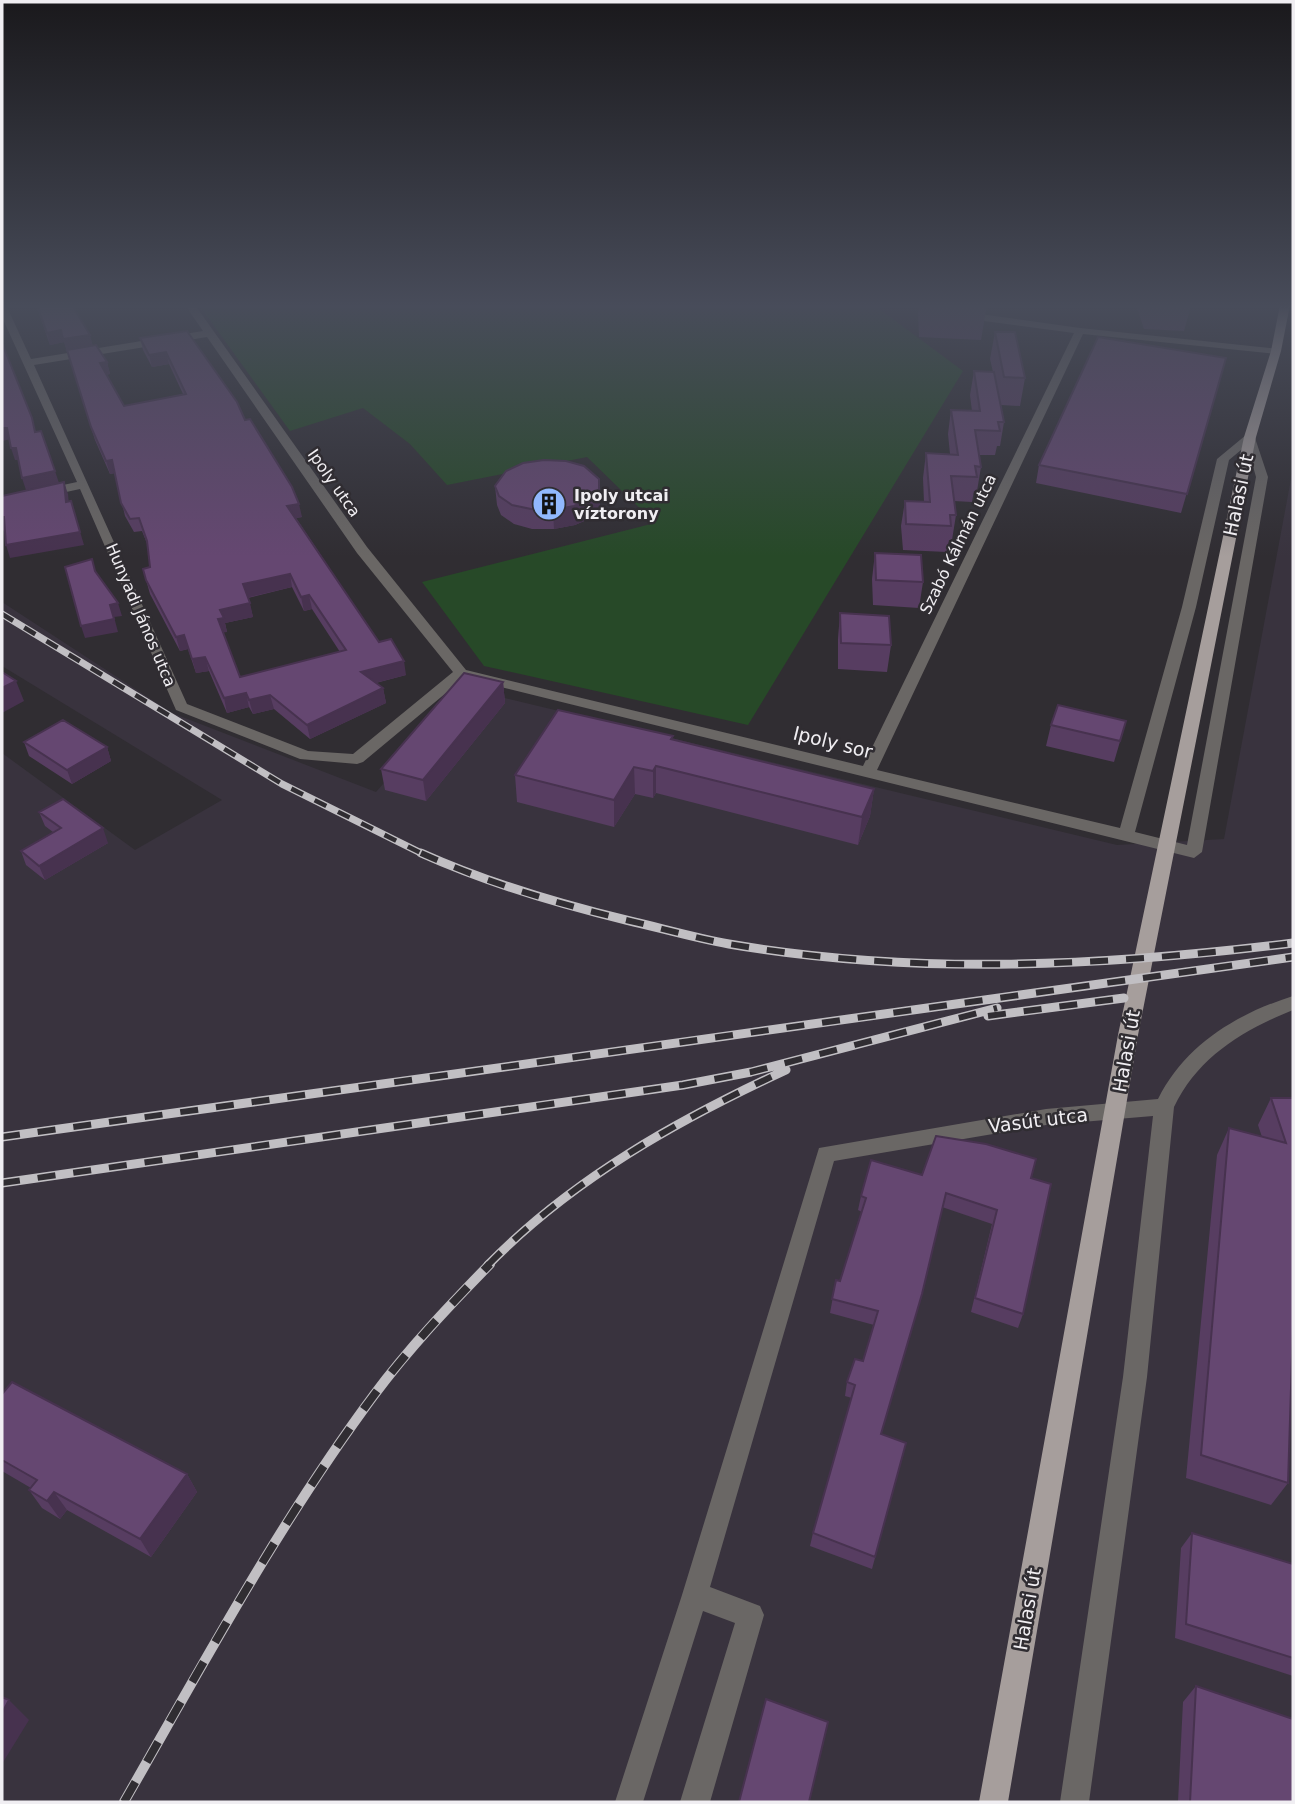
<svg xmlns="http://www.w3.org/2000/svg" width="1295" height="1804" viewBox="0 0 1295 1804" font-family="'DejaVu Sans',sans-serif">
  <style>
    .built { fill: #39333e }
    .green { fill: #274928 }
    .lines { fill: none; stroke-linecap: round; stroke-linejoin: round }
    .minor { fill: #6a6765; fill-rule: evenodd }
    .major { fill: #a69e9c; fill-rule: evenodd }
    .rail-far2-casing { stroke: #c1bfc3; stroke-width: 7 }
    .rail-far1-casing { stroke: #c1bfc3; stroke-width: 9 }
    .rail-casing { stroke: #c1bfc3; stroke-width: 10 }
    .rail-far2 { stroke: #302d32; stroke-width: 4.5; stroke-dasharray: 13; stroke-linecap: butt }
    .rail-far1 { stroke: #302d32; stroke-width: 6; stroke-dasharray: 18; stroke-linecap: butt }
    .rail { stroke: #302d32; stroke-width: 8; stroke-dasharray: 23; stroke-linecap: butt }
    .wall { fill: #573d61; fill-rule: evenodd }
    .shaded-wall { fill: #47324f }
    .building { fill: #654771; stroke: #47324f; stroke-width: 2; fill-rule: evenodd }
    .labels { text-anchor: middle; dominant-baseline: central; stroke-width: 5; stroke-linejoin: round; paint-order: stroke }
    .far-street-label { font-size: 16px; fill: #f0eef2; stroke: #302d32 }
    .far-poi-label { font-size: 16px; font-weight: bold; fill: #f0eef2; stroke: #302d32; text-anchor: start }
    .street-label { font-size: 19px; fill: #f0eef2; stroke: #302d32 }
  </style>
  <rect width="100%" height="100%" fill="#302d32"/>
  <path class="built" d="M1293,468V1802H2V753L135,850L222,800L2,666V602L172,713L376,792L467,689L1117,845L1224,839Z"/>
  <path class="green" d="M199,305H874L963,371L748,725L484,666L422,582L655,523L587,457L447,485L410,444L363,408L290,431Z"/>
  <g class="lines">
    <path class="minor" d="M2,305L7,307L31,359L203,331L185,305H195L367,547L466,670L863,766L1074,333L939,315L915,305L1080,328L1280,349V353L1276,354L1083,334L877,770L1120,828L1182,607L1217,459L1246,435H1254L1268,477L1202,852L1194,858L464,678L363,762L357,764L300,759L176,710L80,489L2,506V498L77,482L2,317ZM207,337L357,553L453,672L353,754L308,751L187,704L34,365ZM1247,445L1256,477L1187,845L1135,832L1196,607L1229,460Z
      M1293,996V1010C1243,1030 1198,1057 1174,1107L1147,1377L1089,1802H1060L1123,1377L1153,1116L1046,1125L834,1161L710,1587L760,1606L764,1615L710,1802H680L735,1623L703,1611L643,1802H615L682,1595L819,1148L1046,1109L1158,1099C1185,1045 1236,1014 1293,996Z"/>
    <path class="major" d="M1280,305H1290L1281,351L1256,437L1138,1035L1008,1802H979L1118,1035L1244,437L1271,351Z"/>
    <defs>
      <path id="rail-far2" d="M2,614L282,784L425,855"/>
      <path id="rail-far1" d="M421,853C488,883 555,903 626,920C661,928 695,938 729,944C916,976 1107,966 1293,943
        M988,1016L1124,998
        M2,1137L1293,957
        M2,1183L683,1085L751,1072L997,1008
        M488,1265C572,1179 678,1120 786,1070"/>
      <path id="rail" d="M124,1802C203,1664 279,1523 374,1395C409,1348 449,1306 490,1264"/>
    </defs>
    <use href="#rail-far2" class="rail-far2-casing"/>
    <use href="#rail-far1" class="rail-far1-casing"/>
    <use href="#rail" class="rail-casing"/>
    <use href="#rail-far2" class="rail-far2"/>
    <use href="#rail-far1" class="rail-far1"/>
    <use href="#rail" class="rail"/>
  </g>
  <path class="wall" d="M36,305H72L93,346L107,362L110,374L106,375L124,406L183,394L169,364L152,367L143,350L140,338L187,331L245,420L302,517L296,518L379,642L406,675L376,683L383,688L386,703L310,739L274,709L253,714L249,707L227,713L209,671L196,673L188,649L180,651L150,594L143,569L150,567L148,546L142,531L134,532L125,516L115,473L110,474L95,440L64,342L50,345ZM292,587L304,611L312,609L340,652L240,677L223,632H227L225,623L253,617L248,598Z
    M919,305H987L981,340L919,337L918,313Z
    M1136,305H1250L1249,308L1191,306L1184,331L1144,329Z
    M995,332L1025,378L1020,406L1001,405L1004,422L1000,446H997L995,455H979L981,467L977,491H974L972,502L954,501L956,515L952,540H949L947,552L903,550L901,526L905,501L924,502L923,478L926,453L950,454L948,434L951,410L972,411L970,395L974,371L993,372L990,359Z
    M1226,358L1181,513L1036,483L1039,465Z
    M599,479L600,508L591,518L575,525L554,529H532L514,524L501,515L497,505L495,486Z
    M875,553L923,582L919,608L873,605L872,579Z
    M840,613L891,645L887,672L838,669V639Z
    M503,682L505,703L426,801L385,790L381,769Z
    M1126,721L1114,762L1046,746L1051,725Z
    M673,740L874,789L870,816L858,845L656,793L653,798L635,794L614,827L517,802L515,775Z
    M24,742L107,747L111,761L72,784L29,756Z
    M39,812L108,843L45,880L26,865L21,851L53,832L45,826Z
    M1271,1098H1293L1288,1483L1271,1505L1186,1478L1217,1155L1229,1128L1262,1137L1258,1125Z
    M922,1175L1031,1178L1023,1314L1018,1328L971,1312L992,1224L942,1207L881,1435L906,1443L872,1569L810,1546L813,1533L852,1398L845,1396L847,1382L863,1361L874,1325L830,1313L836,1280L840,1281L862,1212L858,1210L861,1196Z
    M2,1394L187,1474L197,1492L151,1557L67,1510L60,1519L42,1508L29,1490L31,1488L2,1471Z
    M1192,1533L1293,1564V1676L1175,1638L1181,1548Z
    M1196,1686L1293,1802H1178L1183,1702Z"/>
  <path class="shaded-wall" d="M145,305H160L145,308Z
    M61,330L64,342L50,345L47,333Z
    M90,335L93,346L67,351L63,339Z
    M166,352L169,364L152,367L149,355Z
    M107,362L110,374L103,375L100,363Z
    M2,428H7L11,439L2,441Z
    M11,448H16L20,460H15Z
    M112,460L115,473L110,474L106,461Z
    M55,471L59,483L26,490L22,478Z
    M599,479L600,508L591,518L575,525L554,529L553,510Z
    M64,482L68,494L70,515L66,502Z
    M71,501L84,545L10,558L6,545Z
    M299,504L302,517L290,519L287,506Z
    M2,517H4L8,529L2,531Z
    M290,574L292,587L246,598L243,584Z
    M309,595L312,609L304,611L301,597Z
    M118,603L122,616L114,617L118,632L85,638L81,626L110,605Z
    M250,603L253,617L225,623L227,632L221,633L218,619L220,610Z
    M184,635L188,649L180,651L176,637Z
    M205,657L209,671L196,673L192,659Z
    M404,661L406,675L363,686L361,672Z
    M16,681L24,701L2,713V688Z
    M503,682L505,703L426,801L423,780Z
    M383,688L386,703L310,739L307,725Z
    M246,693L249,707L227,713L224,698Z
    M270,695L274,709L253,714L249,700Z
    M107,747L111,761L72,784L67,770Z
    M656,766V793L653,798V771Z
    M634,767L635,794L614,827V800Z
    M874,789L870,816L858,845L862,817Z
    M103,828L108,843L45,880L39,866Z
    M187,1474L197,1492L151,1557L140,1539Z
    M54,1492L67,1510L60,1519L47,1501Z
    M9,1700L29,1720L2,1764V1713Z"/>
  <path class="building" d="M37,305H72L90,335L63,339L61,330L47,333Z
    M187,331L237,402L245,420L250,419L292,487L299,504L287,506L379,642L391,639L404,661L361,672L383,688L307,725L270,695L249,700L246,693L224,698L205,657L192,659L184,635L176,637L146,580L143,569L150,567L147,541L139,518L130,519L121,503L112,460L106,461L91,427L67,350L96,345L107,362L100,363L124,406L186,394L166,352L149,355L140,338ZM290,574L301,597L309,595L346,650L240,677L218,619L224,618L220,610L250,603L243,584Z
    M995,332H1015L1025,378L1004,377Z
    M1098,337L1226,358L1187,494L1039,465Z
    M2,343L32,418L35,432L41,431L55,471L22,478L16,448H11L7,428H2Z
    M974,371L994,372L1004,422H998L1000,431L975,430L981,467L975,466L977,477L951,476L956,515H950L951,526L906,524L905,501L930,502L926,453L958,455L951,410L980,411Z
    M544,460L566,461L584,466L599,479V489L590,499L574,506L553,510L531,509L512,505L499,496L495,486L506,471L523,463Z
    M64,482L66,502L71,501L80,532L6,545L4,517H2V496Z
    M875,553L921,555L923,582L876,580Z
    M92,559L95,571L118,603L110,605L114,619L81,626L65,567Z
    M840,613L889,616L891,645L841,643Z
    M2,672L16,681L2,688Z
    M464,673L503,682L423,780L381,769Z
    M1058,705L1126,721L1120,741L1051,725Z
    M558,710L673,736L671,739L874,789L862,817L656,766L653,771L634,767L614,800L515,775Z
    M63,720L107,747L67,770L24,742Z
    M63,799L103,828L39,866L21,851L61,828L39,812Z
    M1271,1098H1293V1325L1288,1483L1201,1455L1229,1128L1286,1143Z
    M936,1136L986,1144L1036,1159L1031,1178L1051,1184L1023,1314L975,1298L997,1210L946,1193L922,1294L881,1434L906,1443L875,1557L813,1533L855,1385L847,1382L855,1359L863,1361L878,1311L832,1299L836,1280L840,1281L866,1198L861,1196L871,1160L922,1175Z
    M12,1382L187,1474L140,1539L54,1492L47,1501L29,1490L37,1480L2,1460V1394Z
    M1192,1533L1293,1564V1658L1186,1624Z
    M1196,1686L1293,1719V1802H1190Z
    M2,1697L9,1700L2,1713Z
    M766,1699L828,1722L809,1802H739Z"/>
  <linearGradient id="sky" x2="0" y2="1"><stop stop-color="#1a191c"/><stop offset="0.55" stop-color="#484c5a"/><stop offset="1" stop-color="#484c5a" stop-opacity="0"/></linearGradient>
  <rect width="1295" height="557" fill="url(#sky)"/>
  <defs>
    <symbol id="building-disc" viewBox="-11 -11 22 22"><circle r="9.5" fill="#91b8fd" stroke="#302d32"/><path d="M-4-6H4V6H1V3H-1V6H-4ZM-2.5-4.3h1.7v1.8h-1.7ZM.8-4.3h1.7v1.8H.8ZM-2.5-1h1.7V.8h-1.7ZM.8-1h1.7V.8H.8Z" fill="#111"/></symbol>
  </defs>
  <g fill-rule="evenodd">
    <use href="#building-disc" x="530" y="485" width="38" height="38"/>
  </g>
  <g class="labels">
    <g class="far-street-label">
      <text transform="translate(334 483) rotate(55)">Ipoly utca</text>
      <text transform="translate(958 544) rotate(-64)">Szabó Kálmán utca</text>
      <text transform="translate(141 615) rotate(67)">Hunyadi János utca</text>
    </g>
    <g class="far-poi-label">
      <text x="574" y="495">Ipoly utcai<tspan x="574" dy="18">víztorony</tspan></text>
    </g>
    <g class="street-label">
      <text transform="translate(1238 495) rotate(-78)">Halasi út</text>
      <text transform="translate(833 742) rotate(14)">Ipoly sor</text>
      <text transform="translate(1126 1051) rotate(-80)">Halasi út</text>
      <text transform="translate(1038 1120) rotate(-7)">Vasút utca</text>
      <text transform="translate(1027 1609) rotate(-80)">Halasi út</text>
    </g>
  </g>
  <rect width="1295" height="1804" fill="none" stroke="#f0eef2" stroke-width="7"/>
</svg>
